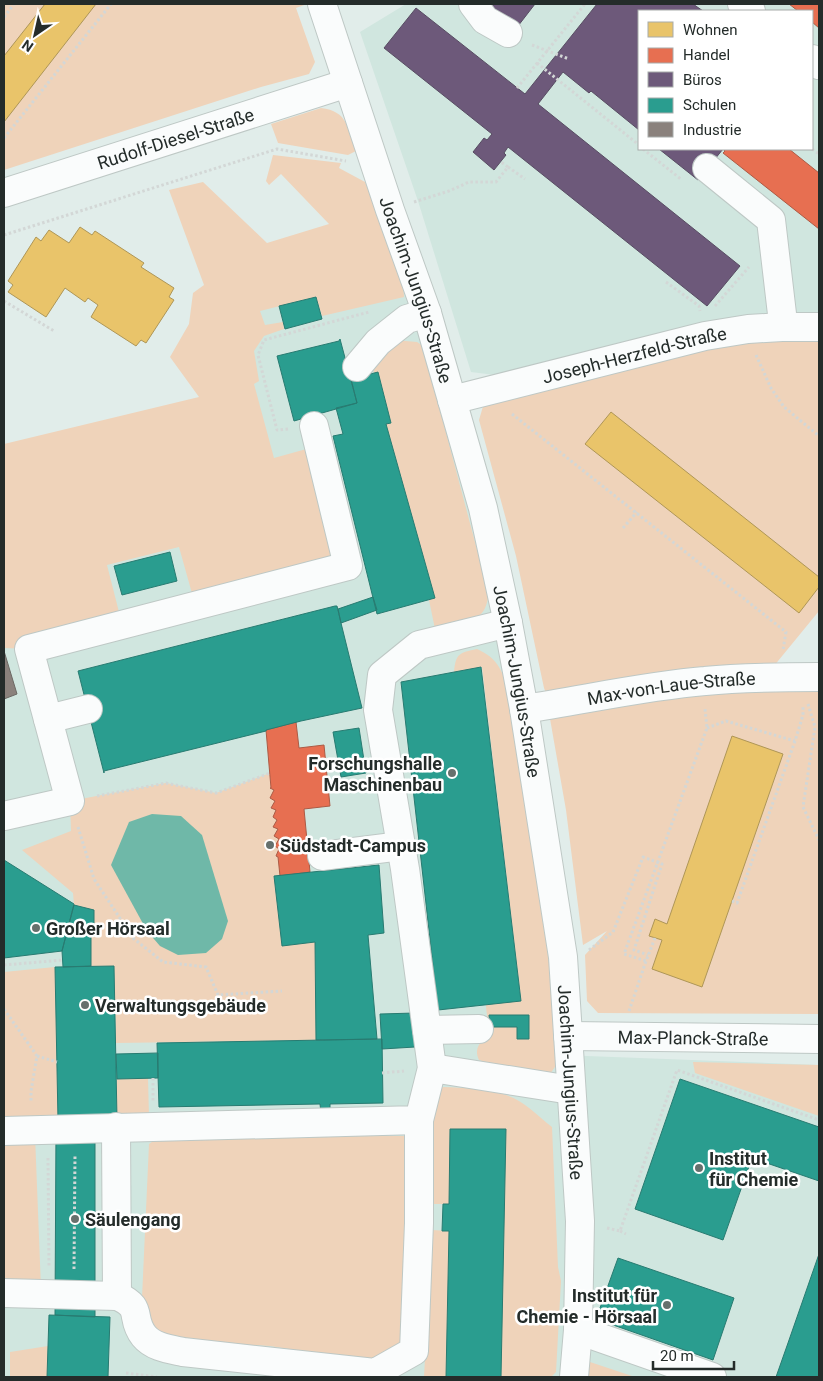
<svg xmlns="http://www.w3.org/2000/svg" width="823" height="1381" viewBox="0 0 823 1381" font-family="Roboto,sans-serif">
  <style>
    .built { fill: #d0e6df; fill-rule: evenodd }
    .green { fill: #efd3ba }
    .water { fill: #6fb8a8 }
    .homes { fill: #e9c46a; stroke: #ae9657 }
    .shops { fill: #e76f51; stroke: #ac5b45 }
    .offices { fill: #6d597a; stroke: #574c62 }
    .schools { fill: #2a9d8f; stroke: #287b71 }
    .industry { fill: #8a817c; stroke: #6b6863 }
    .lines { fill: none; stroke-linecap: round; stroke-linejoin: round }
    .minor-casing { stroke: #bec8c5; stroke-width: 30 }
    .path { stroke: #d3d7d6; stroke-width: 3; stroke-dasharray: 2.5 2.5; stroke-linecap: butt }
    .minor { stroke: #fafcfc; stroke-width: 28 }
    .poi-dot { fill: #66706d; stroke: #fff; stroke-width: 2 }
    .labels { text-anchor: middle; dominant-baseline: central; stroke-width: 5; stroke-linejoin: round; paint-order: stroke }
    .street-label { font-size: 18px; fill: #242c2a; stroke: #fff }
    .poi-label { font-size: 18px; font-weight: bold; fill: #242c2a; stroke: #fff; text-anchor: start }
  </style>
  <rect width="100%" height="100%" fill="#e1edea"/>
  <path class="built" d="M406,4H819V313L767,315L495,375L471,372L418,201L360,32ZM639,11H812V149H639Z
    M410,283L495,591L554,957L561,1055L819,1065V1377H4V453L242,394L250,303Z"/>
  <path class="green" d="M4,4H307L296,8L315,62L309,74L261,87L4,170Z
    M321,108C348,111 348,129 356,151L348,155L278,143L271,124Z
    M273,155L341,163L339,168L365,182L393,249L403,282L404,297L322,316L316,297L260,311L265,325L283,322L284,329L264,336L254,351L259,381L254,384L274,458L310,448L339,561L193,597L179,547L107,565L120,616L29,649L4,648V444L199,397L170,357L189,324L193,293L204,285L169,190L203,182L267,243L329,224L281,174L269,185L266,181Z
    M819,337V611L769,672L547,696L544,688L516,556L479,420L484,403L732,341Z
    M394,340L417,342L423,346L489,595C487,602 486,609 481,614C473,622 447,625 435,629L429,600L435,598L386,424L391,422L378,372L374,373L372,361Z
    M477,649C494,657 499,664 506,682L536,860L549,963L557,1064L550,1074L536,1078L479,1060C472,1045 485,1042 487,1030C489,1022 486,1012 486,1005L521,1000L482,667L454,672C456,653 459,653 477,649Z
    M687,689L819,692V1014L598,1013L587,1001L585,955L607,931L583,945L566,810L549,713Z
    M270,773L271,788H270L274,790L275,801L271,808L276,810L273,817L277,820L273,827L278,829L274,836L279,839L275,846L279,849L276,856L278,857L280,876H274L282,946L315,942L316,1040L116,1043L114,966H91V926H94V910L74,905L73,893L22,850L71,831L70,801L166,783L216,793Z
    M55,967L58,1120L4,1127V972Z
    M693,1062L819,1065V1116L695,1073Z
    M148,1078L149,1117L117,1119V1079Z
    M443,1087C464,1088 487,1088 506,1095C523,1100 538,1116 552,1127L558,1267L561,1281L556,1372L551,1377L501,1376L449,1204H431V1122L435,1095Z
    M35,1135L41,1288L4,1286V1136Z
    M405,1136L403,1349L372,1362L270,1346L182,1341L156,1337L141,1320L149,1144L159,1137Z
    M432,1230L449,1231L446,1377H424Z
    M48,1346L47,1377H10V1352Z
    M590,1362L635,1377H587Z"/>
  <path class="water" d="M152,814L181,816L202,835L228,921L222,939L206,953L178,955L160,946L147,931L111,865L129,822Z"/>
  <path class="homes" d="M45,4H96L4,122V56Z
    M80,227L92,235L95,231L144,263L141,267L174,288L169,297L174,300L146,343L141,340L136,346L91,317L98,305L88,298L85,302L65,288L46,317L8,292L13,285L8,281L36,237L41,241L49,230L69,243Z
    M611,412L819,577V587L799,613L585,444Z
    M732,736L783,754L702,987L652,969L662,940L649,936L655,919L667,924Z"/>
  <path class="shops" d="M789,4H819V28L812,22V11H798Z
    M723,149H789L819,173V229L723,153L725,151Z
    M296,722L299,748L324,745L330,806L304,809L310,872L280,876L278,857L276,856L279,849L275,846L279,839L274,836L278,829L273,827L277,820L273,817L276,810L271,808L275,801L270,798L274,790L270,788H271L266,730Z"/>
  <path class="offices" d="M486,4H535L518,26Z
    M597,4H693L703,11H639V130L591,91L589,93L563,72L538,104L740,266L707,306L508,147L504,153L506,155L494,170L473,152L484,138L487,140L492,134L384,48L416,8L525,94Z
    M659,149H723L698,180Z"/>
  <path class="schools" d="M316,297L322,319L285,329L279,306Z
    M340,339L357,403L294,421L277,356L339,341Z
    M378,372L391,423L386,424L435,598L377,614L333,436L343,434L336,408L357,403L351,379Z
    M170,552L177,581L122,595L114,566Z
    M373,597L377,610L341,623L338,609Z
    M335,606H337L341,623L362,708L301,721L266,730V731L104,771V773L78,671Z
    M481,667L521,1001L438,1010L401,682Z
    M359,728L366,773L341,777L333,732Z
    M4,860L74,904L62,951L4,958Z
    M379,865L384,933L368,935L377,1039L316,1040L315,942L282,946L274,876Z
    M74,905L94,910V926H91V966L63,967L62,951Z
    M114,966L117,1119L58,1120L55,967Z
    M415,1013V1047L382,1049L380,1014Z
    M489,1015H529V1039H517V1027H490Z
    M382,1039L383,1103L330,1104V1112L321,1113L320,1104L159,1107L157,1043Z
    M158,1053V1078L117,1079L116,1054Z
    M680,1079L819,1127V1181L752,1158L723,1240L635,1209Z
    M95,1119V1317L55,1315L56,1129Z
    M450,1129H506L501,1377H446L449,1231H442L443,1204H449Z
    M819,1254V1377H776L788,1343Z
    M618,1258L734,1298L713,1360L596,1319Z
    M49,1315L110,1317L108,1377H47Z"/>
  <path class="industry" d="M4,651L17,694L4,699Z"/>
  <g class="lines">
    <defs>
      <g id="minor">
        <path id="s1" d="M322,4L390,210L427,313L452,400L483,508L508,623L524,709L563,957L580,1221L578,1330L574,1377"/>
        <path d="M473,4L485,20L508,33"/>
        <path d="M742,4L751,11"/>
        <path d="M812,59L819,65"/>
        <path d="M707,168L771,220L782,314V327"/>
        <path id="s2" d="M4,193L348,83"/>
        <path d="M357,367L378,342L407,319L427,313"/>
        <path id="s3" d="M452,400L705,336L748,329L782,327H819"/>
        <path id="s4" d="M524,709C584,700 644,686 705,681C743,677 781,677 819,677"/>
        <path d="M48,719L88,709"/>
        <path d="M4,816L70,801L29,649L348,566L314,426"/>
        <path d="M322,856L401,846"/>
        <path d="M427,1030L479,1029"/>
        <path id="s5" d="M568,1036L819,1039"/>
        <path d="M432,1068L571,1090"/>
        <path d="M116,1127L117,1296"/>
        <path d="M4,1131L419,1120L432,1068L405,869L378,710L382,675L419,645L508,623"/>
        <path d="M4,1293L117,1296C145,1308 129,1317 144,1336C153,1347 169,1349 183,1352L375,1373L414,1351L419,1223V1120"/>
        <path d="M578,1330L712,1377"/>
      </g>
    </defs>
    <use href="#minor" class="minor-casing"/>
    <path class="path" d="M4,17L14,4
      M532,45L569,59
      M537,63L639,145
      M517,88L585,4
      M4,138L111,4
      M643,149L682,180
      M812,149L819,154
      M508,167L525,179
      M414,202L449,191L469,182H496L508,167L501,162
      M4,235L277,149L346,161
      M666,282L699,306L700,311
      M4,301L54,331
      M715,306L749,267
      M756,355L771,388L784,407L819,436
      M512,414L786,632L783,650
      M288,429L277,430L258,355L264,340L369,312
      M623,528L637,512
      M808,704L815,727L803,807L819,840
      M707,728L726,721L795,741
      M97,796L166,783L216,793L270,773
      M78,827L94,879L133,938L163,962L206,967L218,995L282,991
      M732,901L737,903L795,741L803,715V705
      M655,938L646,961L624,954L707,728L705,709
      M589,950L613,932L643,857L662,864L634,950L648,955
      M4,965L63,960
      M4,1009L37,1056L31,1091V1102
      M629,1011L646,961
      M37,1056L57,1062
      M382,1073L404,1071
      M153,1078V1101
      M48,1158L49,1266
      M607,1228L620,1231L677,1070L819,1120
      M620,1231L626,1234
      M74,1269L75,1155
      M126,1373L157,1377"/>
    <use href="#minor" class="minor"/>
  </g>
  <g class="poi-dot">
    <circle cx="452" cy="773" r="5"/>
    <circle cx="270" cy="845" r="5"/>
    <circle cx="36" cy="928" r="5"/>
    <circle cx="85" cy="1005" r="5"/>
    <circle cx="699" cy="1168" r="5"/>
    <circle cx="75" cy="1219" r="5"/>
    <circle cx="667" cy="1305" r="5"/>
  </g>
  <g class="labels">
    <g class="street-label">
      <text stroke="none"><textPath href="#s2" startOffset="180">Rudolf-Diesel-Straße</textPath></text>
      <text stroke="none"><textPath href="#s1" startOffset="301">Joachim-Jungius-Straße</textPath></text>
      <text stroke="none"><textPath href="#s3" startOffset="188">Joseph-Herzfeld-Straße</textPath></text>
      <text stroke="none"><textPath href="#s1" startOffset="706">Joachim-Jungius-Straße</textPath></text>
      <text stroke="none"><textPath href="#s4" startOffset="149">Max-von-Laue-Straße</textPath></text>
      <text stroke="none"><textPath href="#s5" startOffset="125">Max-Planck-Straße</textPath></text>
      <text stroke="none"><textPath href="#s1" startOffset="1111">Joachim-Jungius-Straße</textPath></text>
    </g>
    <g class="poi-label">
      <text x="442" y="763" text-anchor="end">Forschungshalle<tspan x="442" dy="21">Maschinenbau</tspan></text>
      <text x="280" y="845">Südstadt-Campus</text>
      <text x="46" y="928">Großer Hörsaal</text>
      <text x="95" y="1005">Verwaltungsgebäude</text>
      <text x="709" y="1158">Institut<tspan x="709" dy="21">für Chemie</tspan></text>
      <text x="85" y="1219">Säulengang</text>
      <text x="657" y="1295" text-anchor="end">Institut für<tspan x="657" dy="21">Chemie - Hörsaal</tspan></text>
    </g>
  </g>
  <rect width="823" height="1381" fill="none" stroke="#242c2a" stroke-width="10"/>
  <rect x="638" y="10" width="175" height="140" fill="#ffffff" stroke="#a7abaa"/>
  <rect x="648" y="22" width="25" height="15" fill="#e9c46a" stroke="#a7abaa"/>
  <text x="683" y="35" font-size="15" fill="#242c2a">Wohnen</text>
  <rect x="648" y="48" width="25" height="15" fill="#e76f51" stroke="#a7abaa"/>
  <text x="683" y="60" font-size="15" fill="#242c2a">Handel</text>
  <rect x="648" y="72" width="25" height="15" fill="#6d597a" stroke="#a7abaa"/>
  <text x="683" y="85" font-size="15" fill="#242c2a">Büros</text>
  <rect x="648" y="98" width="25" height="15" fill="#2a9d8f" stroke="#a7abaa"/>
  <text x="683" y="110" font-size="15" fill="#242c2a">Schulen</text>
  <rect x="648" y="122" width="25" height="15" fill="#8a817c" stroke="#a7abaa"/>
  <text x="683" y="135" font-size="15" fill="#242c2a">Industrie</text>
  <g transform="translate(35 35) rotate(214)" stroke="#ffffff" stroke-width="4" paint-order="stroke">
  <path d="M0-4L9 19L0 12L-9 19Z" fill="#242c2a"/>
  <text y="-8" font-size="14" font-weight="bold" text-anchor="middle" fill="#242c2a">N</text>
  </g>
  <path d="M653 1361v8h81v-8" fill="none" stroke="#242c2a" stroke-width="2.5"/>
  <text x="660" y="1361" font-size="15" fill="#242c2a" stroke="#ffffff" stroke-width="4" paint-order="stroke">20 m</text>
</svg>
